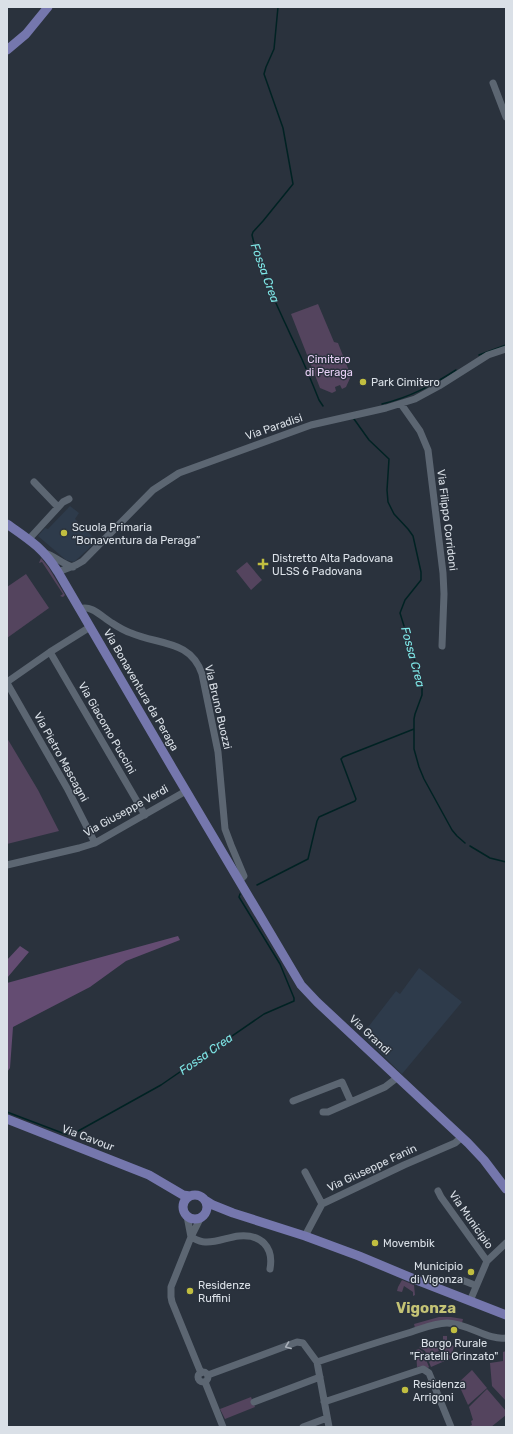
<svg xmlns="http://www.w3.org/2000/svg" width="513" height="1434" viewBox="0 0 513 1434" font-family="Rubik,sans-serif">
  <style>
    .built { fill: #2e3b4b }
    .green { fill: #54445e }
    .forest { fill: #644c72 }
    .lines { fill: none; stroke-linecap: round; stroke-linejoin: round }
    .stream { stroke: #002223; stroke-width: 1.5 }
    .minor { stroke: #5c6672; stroke-width: 7 }
    .major { stroke: #7577ad; stroke-width: 9 }
    .oneway { stroke: #a8afb8 }
    .poi-dot { fill: #c1be40; stroke: #2a323d; stroke-width: 1.5 }
    .labels { text-anchor: middle; dominant-baseline: central; stroke-width: 3; stroke-linejoin: round; paint-order: stroke }
    .park-label { font-size: 11px; fill: #e8d0f6; stroke: #2a323d }
    .poi-label { font-size: 11px; fill: #dae0e7; stroke: #2a323d; text-anchor: start }
    .street-label { font-size: 11px; fill: #dae0e7; stroke: #2a323d }
    .water-label { font-size: 12px; font-style: italic; fill: #7ee6e6; stroke: #2a323d }
    .district-label { font-size: 15px; font-weight: bold; fill: #c4c375; stroke: #2a323d }
  </style>
  <rect width="100%" height="100%" fill="#2a323d"/>
  <path class="built" d="M70,506L79,513L75,519L97,541L74,562L66,560L38,536L45,528L48,529Z
    M419,968L462,1002L402,1074L362,1035L396,991L400,994Z"/>
  <path class="green" d="M318,304L334,342L338,343L351,376L346,387L342,389L340,385L335,387L336,391L332,393L320,388L291,314Z
    M41,558L49,568L65,595L63,597L60,596L63,594L42,562L39,563Z
    M247,562L262,580L251,590L236,571Z
    M26,574L49,608L7,638V587Z
    M7,738L38,790L59,831L7,844Z
    M402,1280L414,1285L415,1295L413,1296V1292L404,1286L402,1292L397,1291L398,1287Z
    M439,1317H451L463,1319L462,1323L415,1328L414,1324Z
    M443,1336H447V1343L454,1346L452,1354L440,1350L437,1342L443,1340Z
    M435,1342L439,1351L427,1355L425,1351L419,1347Z
    M419,1349L423,1352L429,1367L428,1368L423,1366L417,1367L416,1350Z
    M506,1351V1401L492,1386L490,1363L503,1361V1352Z
    M440,1352L454,1357L431,1367L427,1357Z
    M472,1370L487,1388L468,1405L458,1383Z
    M487,1389L506,1411V1415L491,1427H467L472,1425L471,1421L473,1420L469,1407Z
    M251,1397L255,1407L225,1419L220,1409Z"/>
  <path class="forest" d="M178,936L180,940L126,961L90,987L13,1027L10,1068L7,1072V983Z
    M20,946L29,952L7,978V960Z"/>
  <g class="lines">
    <path class="stream" d="M278,7L274,49L266,67L264,74L283,128L293,184L263,221L253,232L252,235C262,278 282,316 300,355C307,370 313,385 319,400L323,406
      M479,355L506,345
      M382,404C410,397 431,386 456,370
      M354,419L369,440L389,459L387,490L388,502L394,514L408,529L413,536L421,572V580L405,600L400,613L422,684V695L415,714L414,719V749L419,767L424,779L452,830L457,836L465,843
      M470,846L490,858L506,862
      M257,885L308,859L317,821L319,817L355,801L356,799L341,759L343,757L414,729
      M7,1112L65,1134L71,1135L161,1085L264,1014L294,1001V998L280,964L239,897L240,894"/>
    <path class="minor" d="M493,83L506,117
      M401,404L420,431L428,450L443,573L444,594L442,646
      M34,482L58,507
      M29,539L63,502L69,499
      M45,553C55,556 62,564 73,567
      M58,572L76,565L83,561L153,490L179,473L311,425L386,408L415,399L439,386L488,355L506,349
      M80,609C91,604 103,618 112,623C118,627 125,631 131,633C159,645 191,640 202,674L218,752L225,829L231,845L244,876L239,881
      M50,652L145,815
      M7,682L50,652L90,627
      M7,683L67,788L95,843
      M7,865L79,848L95,843L186,791
      M293,1101L342,1082L351,1102
      M323,1112H328L385,1087L398,1077
      M305,1172L322,1204
      M438,1191L441,1197L487,1261
      M187,1216L191,1237
      M201,1217L191,1237L171,1287V1297L172,1302L201,1373
      M305,1236L322,1204L404,1165L455,1143L462,1137
      M191,1237C195,1239 200,1242 205,1242C216,1243 228,1237 239,1236C261,1234 274,1247 270,1269
      M462,1280L472,1284
      M470,1301L487,1261L506,1243
      M198 1377a5 5 0 1 1 10 0a5 5 0 1 1-10 0Z
      M208,1375L297,1342L303,1343L317,1362
      M205,1382L223,1427
      M254,1402L320,1377
      M324,1402L423,1369L429,1373L451,1427
      M303,1427L327,1418
      M329,1427L317,1362C347,1352 378,1342 408,1333C421,1329 434,1323 447,1323C467,1323 489,1341 506,1338"/>
    <path class="major" d="M7,50L26,34L48,7
      M7,524C30,540 43,548 58,572L173,769L301,985L317,1002L468,1143L484,1160L506,1189
      M7,1119L149,1175L183,1195L190,1196
      M183 1207a12 12 0 1 1 24 0a12 12 0 1 1-24 0Z
      M205,1200L213,1205L233,1213L305,1236L359,1256L419,1281L506,1315"/>
  </g>
  <defs><path id="oneway-chevron" d="M-2-3.5L2.5 0L-2 3.5" fill="none" stroke-width="1.6" stroke-linecap="round" stroke-linejoin="round"/></defs>
  <use class="oneway" href="#oneway-chevron" transform="translate(288 1346) rotate(159)"/>
  <g class="poi-dot">
    <circle cx="363" cy="382" r="4"/>
    <circle cx="64" cy="533" r="4"/>
    <path d="M261 558h4v4h4v4h-4v4h-4v-4h-4v-4h4z"/>
    <circle cx="375" cy="1243" r="4"/>
    <circle cx="471" cy="1272" r="4"/>
    <circle cx="190" cy="1291" r="4"/>
    <circle cx="454" cy="1330" r="4"/>
    <circle cx="405" cy="1390" r="4"/>
  </g>
  <g class="labels">
    <g class="park-label">
      <text x="329" y="359">Cimitero<tspan x="329" dy="13">di Peraga</tspan></text>
    </g>
    <g class="poi-label">
      <text x="371" y="382">Park Cimitero</text>
      <text x="72" y="527">Scuola Primaria<tspan x="72" dy="13">“Bonaventura da Peraga”</tspan></text>
      <text x="272" y="558">Distretto Alta Padovana<tspan x="272" dy="13">ULSS 6 Padovana</tspan></text>
      <text x="383" y="1243">Movembik</text>
      <text x="463" y="1266" text-anchor="end">Municipio<tspan x="463" dy="13">di Vigonza</tspan></text>
      <text x="198" y="1285">Residenze<tspan x="198" dy="13">Ruffini</tspan></text>
      <text x="454" y="1343" text-anchor="middle">Borgo Rurale<tspan x="454" dy="13">"Fratelli Grinzato"</tspan></text>
      <text x="413" y="1384">Residenza<tspan x="413" dy="13">Arrigoni</tspan></text>
    </g>
    <g class="street-label">
      <text transform="translate(274 427) rotate(-19)">Via Paradisi</text>
      <text transform="translate(447 520) rotate(83)">Via Filippo Corridoni</text>
      <text transform="translate(141 690) rotate(60)">Via Bonaventura da Peraga</text>
      <text transform="translate(218 707) rotate(77)">Via Bruno Buozzi</text>
      <text transform="translate(107 728) rotate(60)">Via Giacomo Puccini</text>
      <text transform="translate(61 757) rotate(61)">Via Pietro Mascagni</text>
      <text transform="translate(126 811) rotate(-29)">Via Giuseppe Verdi</text>
      <text transform="translate(370 1035) rotate(43)">Via Grandi</text>
      <text transform="translate(88 1138) rotate(21)">Via Cavour</text>
      <text transform="translate(372 1168) rotate(-25)">Via Giuseppe Fanin</text>
      <text transform="translate(471 1220) rotate(55)">Via Municipio</text>
    </g>
    <g class="water-label">
      <text transform="translate(265 273) rotate(70)">Fossa Crea</text>
      <text transform="translate(413 657) rotate(75)">Fossa Crea</text>
      <text transform="translate(206 1054) rotate(-35)">Fossa Crea</text>
    </g>
    <g class="district-label">
      <text x="426" y="1308">Vigonza</text>
    </g>
  </g>
  <rect width="513" height="1434" fill="none" stroke="#dae0e7" stroke-width="16"/>
</svg>
